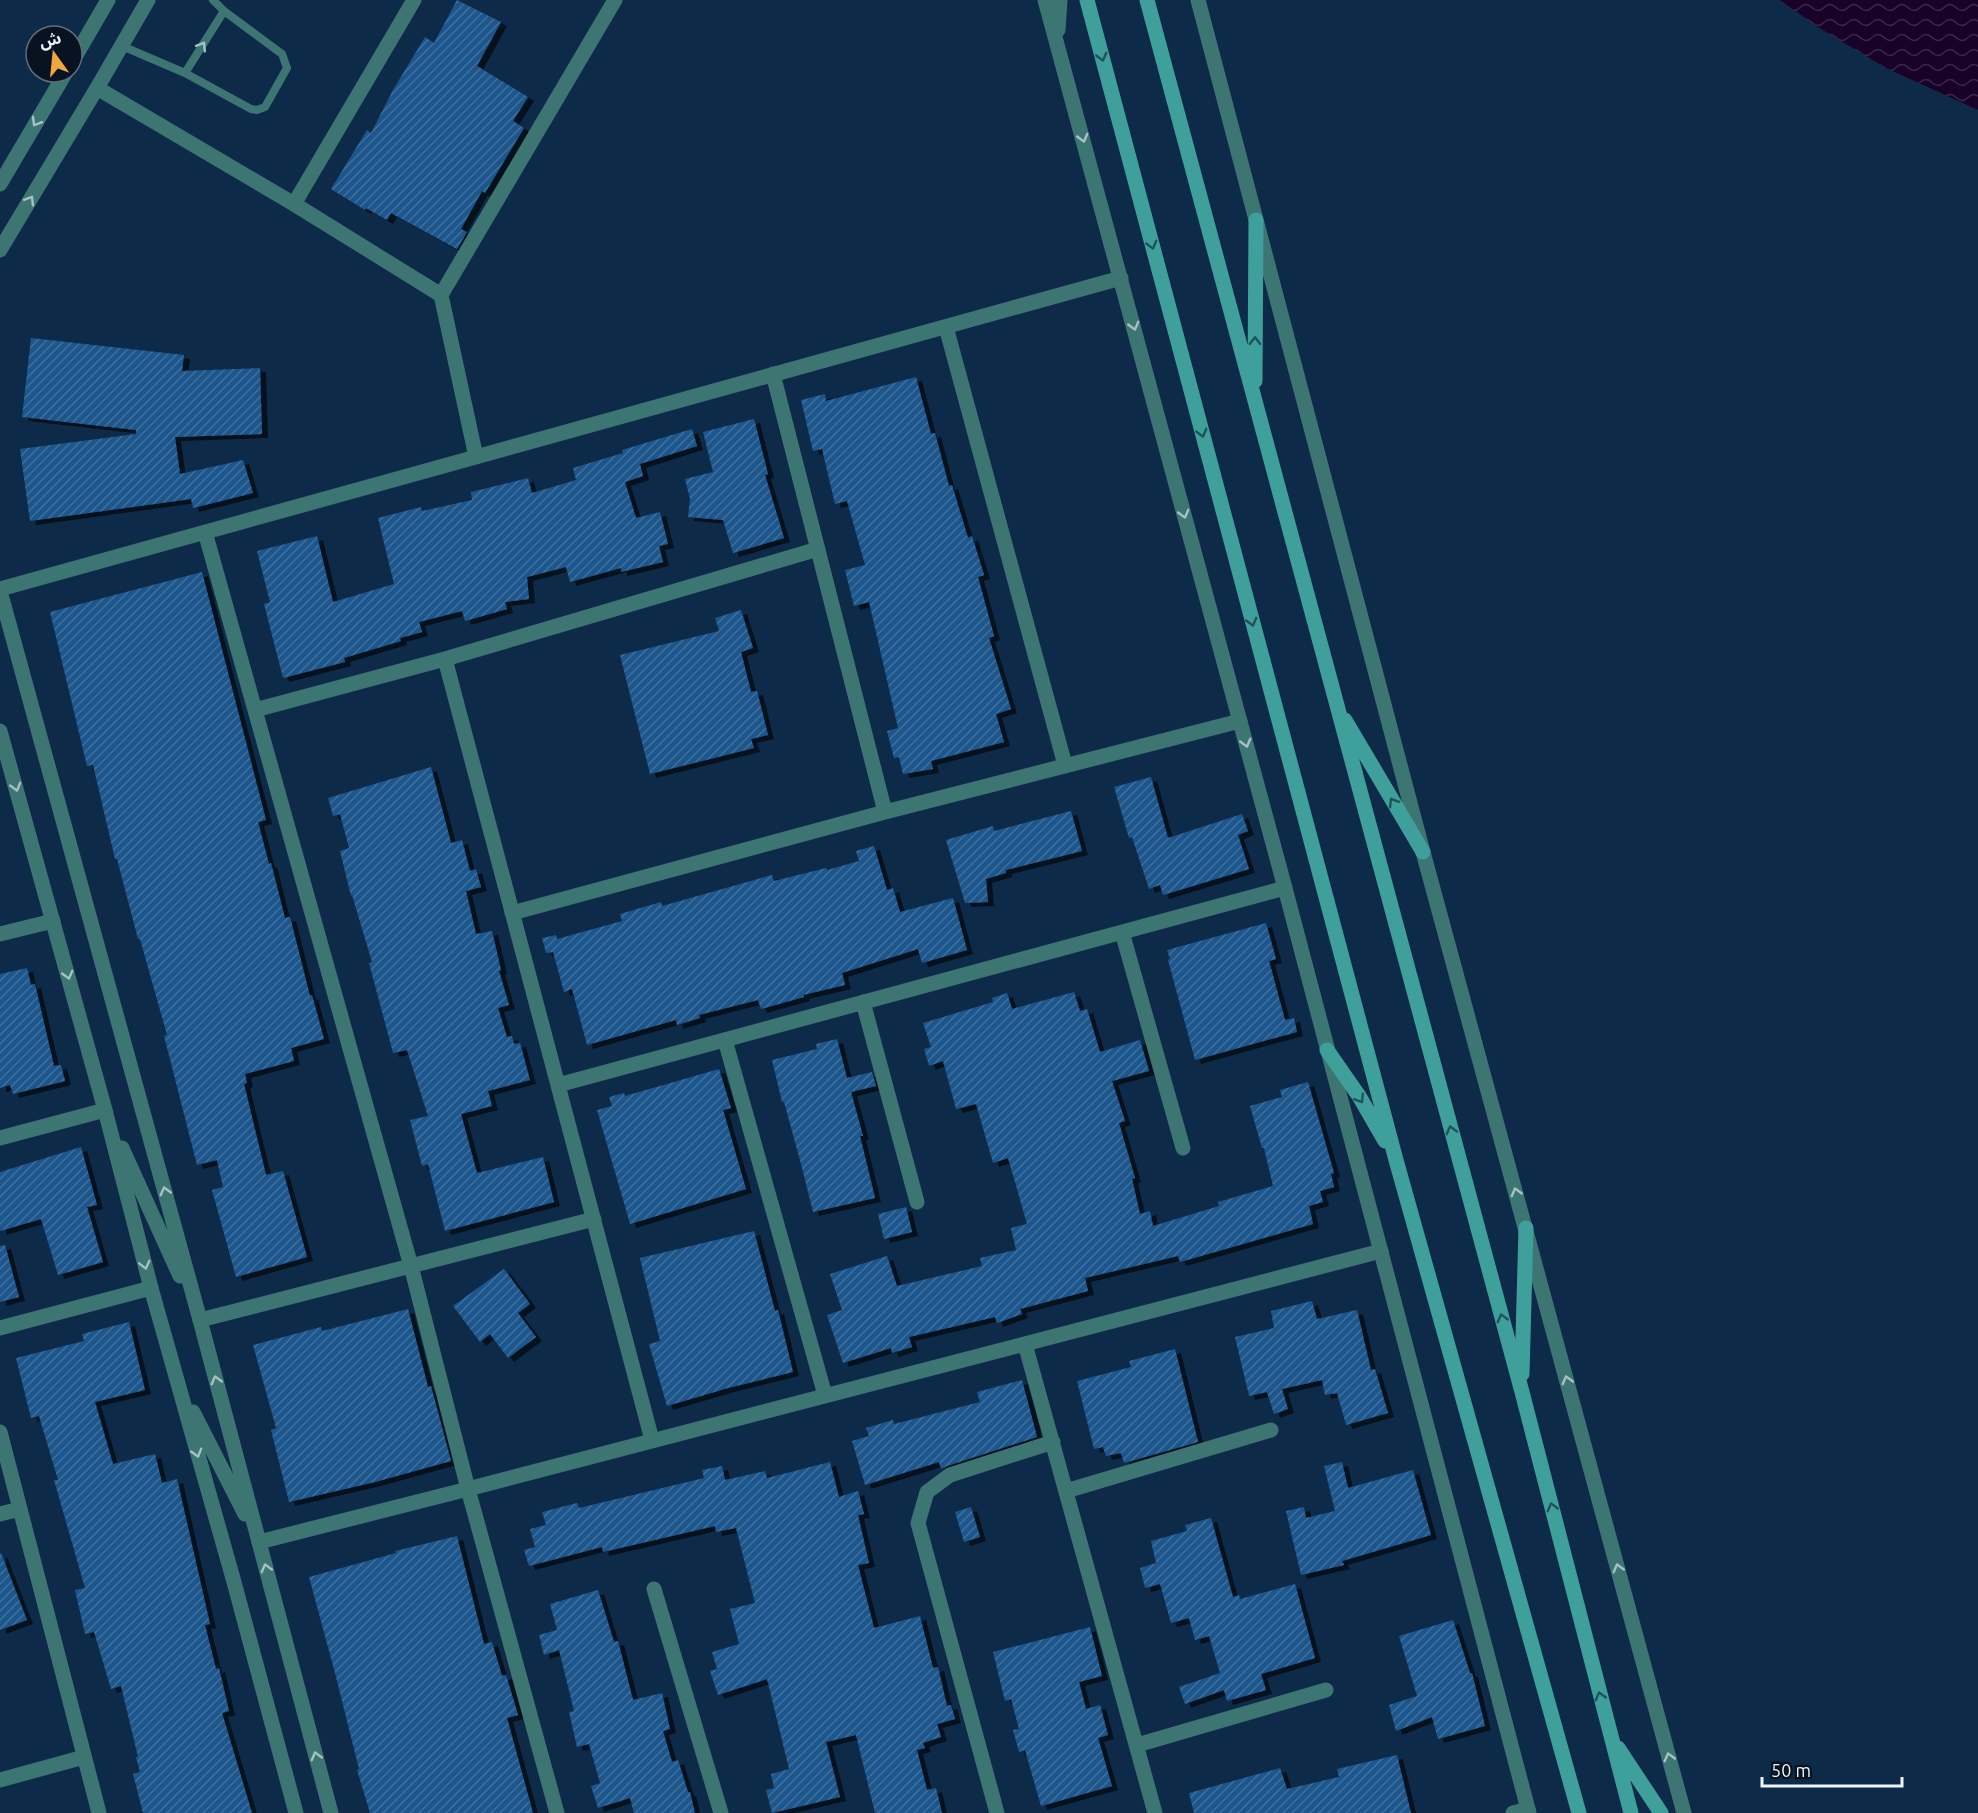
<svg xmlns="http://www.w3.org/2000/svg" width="1978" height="1813" viewBox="0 0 1978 1813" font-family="Ubuntu,'Noto Sans Arabic',sans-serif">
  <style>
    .water { fill: url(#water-waves) }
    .building { fill: url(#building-hatch); filter: url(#shadow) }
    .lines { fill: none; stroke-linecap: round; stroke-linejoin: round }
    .service { stroke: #3d7572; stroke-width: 8 }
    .minor { stroke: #3d7572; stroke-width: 15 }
    .tertiary { stroke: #3d7572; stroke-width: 15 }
    .secondary { stroke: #3fa09b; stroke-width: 15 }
    .oneway { stroke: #a7c2c5 }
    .oneway2 { stroke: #205257 }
  </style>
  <defs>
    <pattern id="water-waves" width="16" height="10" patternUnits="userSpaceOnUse" patternTransform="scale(1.5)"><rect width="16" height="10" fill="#1a0128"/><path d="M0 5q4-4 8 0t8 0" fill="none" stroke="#3c2748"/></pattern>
    <pattern id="building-hatch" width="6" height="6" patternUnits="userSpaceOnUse" patternTransform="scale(1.5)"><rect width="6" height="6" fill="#1d568c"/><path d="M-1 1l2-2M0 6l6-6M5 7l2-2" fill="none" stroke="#3e6f9d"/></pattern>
    <filter id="shadow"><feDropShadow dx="6" dy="4" stdDeviation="0" flood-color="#0009"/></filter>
  </defs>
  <rect width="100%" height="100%" fill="#0d2b48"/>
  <path class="water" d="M1780,0H1978V110L1886,68L1816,26Z"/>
  <path class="building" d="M457,0L501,22L477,66L528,97L513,121L524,128L485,193L482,191L461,229L467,232L457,249L391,213L387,220L366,208L365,210L331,189L367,130L371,133L393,90L425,37L434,43Z
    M31,338L184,355L182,371L260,368L262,434L175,437L180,474L243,460L253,493L193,508L191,499L30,521L20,449L136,434V430L22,417Z
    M916,377L931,434L935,433L949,486L952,485L968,538L972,536L984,575L978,577L994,636L989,638L1011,709L996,714L1004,742L931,761L933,769L903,774L899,757L894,758L887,731L898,728L869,602L854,606L845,570L865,565L847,501L835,504L822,449L813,451L801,400L825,394L826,401Z
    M754,419L768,474L765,475L784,538L733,553L723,520L688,517L690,499L685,479L713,472L703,432Z
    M692,429L697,446L640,464L643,476L625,482L636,518L660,512L668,544L659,546L663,562L621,572V568L570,582L566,567L527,577L529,599L505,602L507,609L465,621L462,611L419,622L422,632L400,638L401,641L344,658L345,662L283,678L264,604L270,602L257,551L317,536L333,602L394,584L378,518L421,507L422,511L472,500L471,492L528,478L532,493L576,480L573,468L623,453L622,450Z
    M202,572L266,820L258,822L269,864L271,863L285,918L290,917L310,996L312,995L324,1039L291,1048L294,1061L245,1074L247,1083L244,1084L266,1175L283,1171L307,1257L236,1277L212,1190L223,1187L217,1160L197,1165L164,1036L167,1035L140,939H138L117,859H115L93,765L87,766L50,612Z
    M741,610L753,648L741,652L751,692L757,691L768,735L751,739L754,748L650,774L620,655L719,631L715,618Z
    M431,767L451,843L462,840L470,871L476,869L481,887L466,891L476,934L492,931L501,970L499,971L509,1005L498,1008L507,1037L512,1036L514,1044L520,1043L530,1080L488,1091L492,1106L461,1114L477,1173L543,1157L554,1202L445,1231L428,1164L422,1166L410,1120L428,1116L407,1050L393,1053L369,963L372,962L352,895L351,896L340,851L349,848L340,814L333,816L328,798Z
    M1151,777L1168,838L1242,814L1248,831L1238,835L1249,869L1163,895L1160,885L1149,889L1132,837L1129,838L1114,787Z
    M1071,811L1082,851L1006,870V873L986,879L988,902L965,903L946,840L993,826L994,831Z
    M874,846L887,890L893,888L900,912L953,898L967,950L922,963L918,949L842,973L845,985L803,995L804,997L761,1009L758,1000L699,1015L700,1018L677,1025L676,1020L587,1045L572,989L564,992L553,952L546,953L542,938L556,935L557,939L622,921L620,914L661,902L662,906L772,875L774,881L826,868L827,870L859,861L856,851Z
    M1266,923L1276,959L1269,961L1285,1020L1294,1018L1297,1032L1195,1060L1168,960L1170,959L1167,950Z
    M27,968L31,985L35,984L54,1066L61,1065L65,1081L13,1094L10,1085L0,1088V974Z
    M1074,992L1080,1011L1087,1009L1100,1052L1140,1040L1149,1071L1112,1081L1125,1121L1119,1123L1135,1178L1132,1179L1140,1214L1150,1211L1153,1226L1219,1206L1218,1202L1273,1186L1264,1148H1262L1250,1106L1282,1097L1280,1090L1308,1082L1334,1173L1331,1174L1334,1187L1320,1191L1323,1202L1309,1206L1313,1224L1180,1262L1178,1256L1085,1278L1088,1291L1020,1309L1022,1314L997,1323L995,1317L909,1337L912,1347L892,1353L891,1348L843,1363L827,1315L842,1310L830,1274L887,1256L897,1286L982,1266L980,1258L1016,1250L1011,1228L1027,1224L1008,1158L993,1163L976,1104L956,1109L943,1061L929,1066L924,1049L931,1047L923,1023L993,1002L992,998L1007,993L1012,1009Z
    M837,1039L847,1078L872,1072L876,1086L851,1092L863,1136H860L875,1198L813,1212L801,1164L784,1102H782L772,1060L817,1049L816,1044Z
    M719,1069L731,1108L723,1110L746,1189L630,1224L597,1110L612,1106L609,1097L624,1093L625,1096Z
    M81,1147L97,1205L87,1207L103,1262L58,1275L41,1219L0,1231V1172Z
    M906,1207L912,1232L884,1239L878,1214Z
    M754,1231L775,1311L778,1310L793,1372L728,1388L667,1406L649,1344L660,1341L640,1258Z
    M5,1245L19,1297L0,1302V1246Z
    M504,1269L530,1304L518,1313L536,1337L508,1358L490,1334L480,1342L453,1306Z
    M1312,1301L1317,1319L1357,1310L1371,1370L1375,1369L1388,1413L1346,1425L1337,1393L1325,1395L1322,1380L1282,1389L1288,1409L1274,1414L1267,1392L1249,1396L1235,1337L1274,1328L1271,1311Z
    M408,1309L428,1387L431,1386L451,1461L375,1482L289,1502L271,1430L276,1428L253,1345L321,1327L322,1331Z
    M129,1322L145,1390L95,1402L113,1464L155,1454L162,1483L177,1479L210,1624L205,1625L216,1669L219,1668L229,1711L222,1713L252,1813H143L133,1774L140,1772L136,1757H138L121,1686L111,1689L94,1632L85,1634L75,1590L85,1588L54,1480H58L39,1416L31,1418L16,1358L84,1341L82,1334Z
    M1175,1349L1198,1442L1124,1463L1121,1453L1106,1456L1103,1447L1094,1449L1077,1381L1131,1367L1129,1361Z
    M1022,1380L1037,1437L947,1466L941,1469L939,1462L865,1485L852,1441L869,1436L866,1428L893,1420L894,1424L980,1402L977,1392Z
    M830,1462L839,1497L858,1491L864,1514L858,1515L869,1563L858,1565L874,1628L920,1616L933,1668L938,1667L947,1706L951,1705L955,1719L937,1724L941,1737L923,1743L925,1748L917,1750L927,1790L936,1788L942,1813H875L856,1735L826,1742L840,1797L772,1813L766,1790L774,1788L771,1774L789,1769L767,1679L718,1695L710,1671L717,1669L712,1652L739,1644L730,1609L755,1603L736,1528L716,1532L715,1526L603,1552L602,1547L529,1566L524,1550L535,1547L530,1529L546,1525L542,1512L577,1503L579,1508L704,1478L702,1470L722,1466L725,1480L765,1471L767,1478Z
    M1342,1462L1348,1488L1413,1470L1431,1535L1342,1561L1344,1565L1301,1575L1286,1511L1304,1507L1306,1518L1335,1511L1324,1466Z
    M971,1507L980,1537L964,1542L955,1512Z
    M1211,1518L1233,1597L1239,1595L1240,1599L1295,1584L1315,1658L1261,1674L1266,1690L1227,1701L1224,1690L1185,1704L1179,1687L1220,1673L1209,1636L1195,1640L1189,1618L1171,1623L1160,1584L1145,1588L1140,1568L1156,1563L1151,1541L1187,1531L1185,1525Z
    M457,1536L484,1644L492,1642L502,1676L506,1675L518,1715L507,1718L533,1813H370L357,1770L359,1769L335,1673L309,1577L396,1553L395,1551Z
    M1,1553L27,1620L0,1630V1554Z
    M598,1590L614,1642L618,1641L633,1700L662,1693L670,1729L663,1731L672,1762L678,1760L688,1792H690L695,1813H634L630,1798L598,1808L591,1786L600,1783L589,1744L577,1747L569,1712L574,1711L559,1650L544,1655L539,1635L557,1630L550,1604Z
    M1453,1620L1470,1673H1472L1485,1726L1438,1739L1432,1717L1396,1731L1389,1705L1417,1696L1399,1636Z
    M1090,1627L1102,1676L1079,1682L1086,1709L1100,1705L1108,1735L1098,1738L1112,1786L1041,1806L1025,1750L1019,1752L1013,1730L1019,1729L1011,1699L1005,1701L993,1652Z
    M1397,1755L1411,1813H1194L1189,1793L1280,1768L1287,1789L1339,1777L1337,1769Z"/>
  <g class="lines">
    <path class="service" d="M122,46L185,73L224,11L213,0
      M185,73L251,109L257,110L265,107L287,68L282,54L224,11"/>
    <path class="minor" d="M97,88L294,204L441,295L476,457
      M294,204L414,0
      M441,295L615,0
      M946,327L1065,765
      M773,374L885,812
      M205,532L411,1266L468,1489L557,1813
      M0,589L1121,278
      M445,659L652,1440
      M255,710L445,659L818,549
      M512,913L885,812L1240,721
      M1122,932L1183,1148
      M0,934L53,921
      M863,1002L917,1202
      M725,1040L825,1395
      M558,1085L1285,888
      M0,1138L105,1110
      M200,1320L594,1219
      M0,1328L151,1288
      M1025,1344L1155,1813
      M0,1432L99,1813
      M1066,1491L1271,1430
      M0,1514L20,1509
      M259,1542L468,1489L1381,1251
      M654,1589L721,1813
      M1137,1745L1326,1690
      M0,1780L84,1757
      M997,1813L918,1523L927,1492L950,1475L1053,1442
      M1513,1813L1528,1809"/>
    <path class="tertiary" d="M1045,0L1285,888L1529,1813
      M1198,0L1423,852L1684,1813
      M1058,30L1060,0
      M72,62L108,0
      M0,184L66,72
      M0,250L97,88L148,0
      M0,591L200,1320L331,1813
      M0,731L105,1110L151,1288L234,1582L296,1813
      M122,1148L180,1276
      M193,1412L245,1514"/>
    <path class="secondary" d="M1087,0L1396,1160L1579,1813
      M1147,0L1522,1392L1631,1813
      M1255,381L1256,220
      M1345,720L1423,852
      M1327,1050L1359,1096L1385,1141
      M1522,1374L1526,1228
      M1618,1748L1661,1813"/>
  </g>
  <defs><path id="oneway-chevron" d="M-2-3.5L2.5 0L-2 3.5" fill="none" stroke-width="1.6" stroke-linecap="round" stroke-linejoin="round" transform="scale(1.5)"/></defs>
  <g class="oneway">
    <use href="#oneway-chevron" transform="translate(202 46) rotate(-58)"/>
    <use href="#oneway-chevron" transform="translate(36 122) rotate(120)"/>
    <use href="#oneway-chevron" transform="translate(1083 138) rotate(75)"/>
    <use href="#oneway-chevron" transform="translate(30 200) rotate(-59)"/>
    <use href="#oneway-chevron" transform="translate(1134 326) rotate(75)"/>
    <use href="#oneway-chevron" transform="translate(1184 514) rotate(75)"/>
    <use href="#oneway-chevron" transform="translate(1246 743) rotate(75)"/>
    <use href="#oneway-chevron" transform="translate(16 787) rotate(74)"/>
    <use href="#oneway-chevron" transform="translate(68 975) rotate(75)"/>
    <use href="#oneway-chevron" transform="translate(165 1191) rotate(-105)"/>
    <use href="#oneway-chevron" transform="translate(1516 1192) rotate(-105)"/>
    <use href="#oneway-chevron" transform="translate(145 1265) rotate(76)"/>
    <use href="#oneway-chevron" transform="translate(216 1380) rotate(-105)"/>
    <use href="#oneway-chevron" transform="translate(1567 1380) rotate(-105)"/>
    <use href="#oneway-chevron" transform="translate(197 1453) rotate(74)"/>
    <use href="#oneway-chevron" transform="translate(266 1568) rotate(-105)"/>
    <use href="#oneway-chevron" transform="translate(1618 1568) rotate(-105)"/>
    <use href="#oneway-chevron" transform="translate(316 1756) rotate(-105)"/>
    <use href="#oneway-chevron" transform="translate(1669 1757) rotate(-105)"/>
  </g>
  <g class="oneway2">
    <use href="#oneway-chevron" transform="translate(1102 57) rotate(75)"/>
    <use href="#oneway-chevron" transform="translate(1152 245) rotate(75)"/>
    <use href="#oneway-chevron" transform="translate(1255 341) rotate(-89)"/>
    <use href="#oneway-chevron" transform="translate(1202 433) rotate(75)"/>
    <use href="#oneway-chevron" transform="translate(1252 622) rotate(75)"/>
    <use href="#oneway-chevron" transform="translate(1393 802) rotate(-121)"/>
    <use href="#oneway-chevron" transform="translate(1360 1099) rotate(58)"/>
    <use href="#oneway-chevron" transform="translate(1451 1130) rotate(-105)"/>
    <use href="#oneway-chevron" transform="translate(1502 1318) rotate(-105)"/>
    <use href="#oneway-chevron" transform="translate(1552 1507) rotate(-105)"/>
    <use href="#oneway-chevron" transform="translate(1600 1696) rotate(-105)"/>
  </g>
  <g transform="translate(54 54) rotate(345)"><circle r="28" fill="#071320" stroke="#636d78" stroke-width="1.5"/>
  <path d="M0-4.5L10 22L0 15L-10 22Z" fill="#f1a63f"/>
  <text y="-9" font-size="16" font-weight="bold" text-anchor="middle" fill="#eef5fc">ش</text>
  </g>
  <path d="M1762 1777v9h140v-9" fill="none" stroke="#eef5fc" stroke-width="3"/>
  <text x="1771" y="1777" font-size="18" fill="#eef5fc" stroke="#071320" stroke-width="4.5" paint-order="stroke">50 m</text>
</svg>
